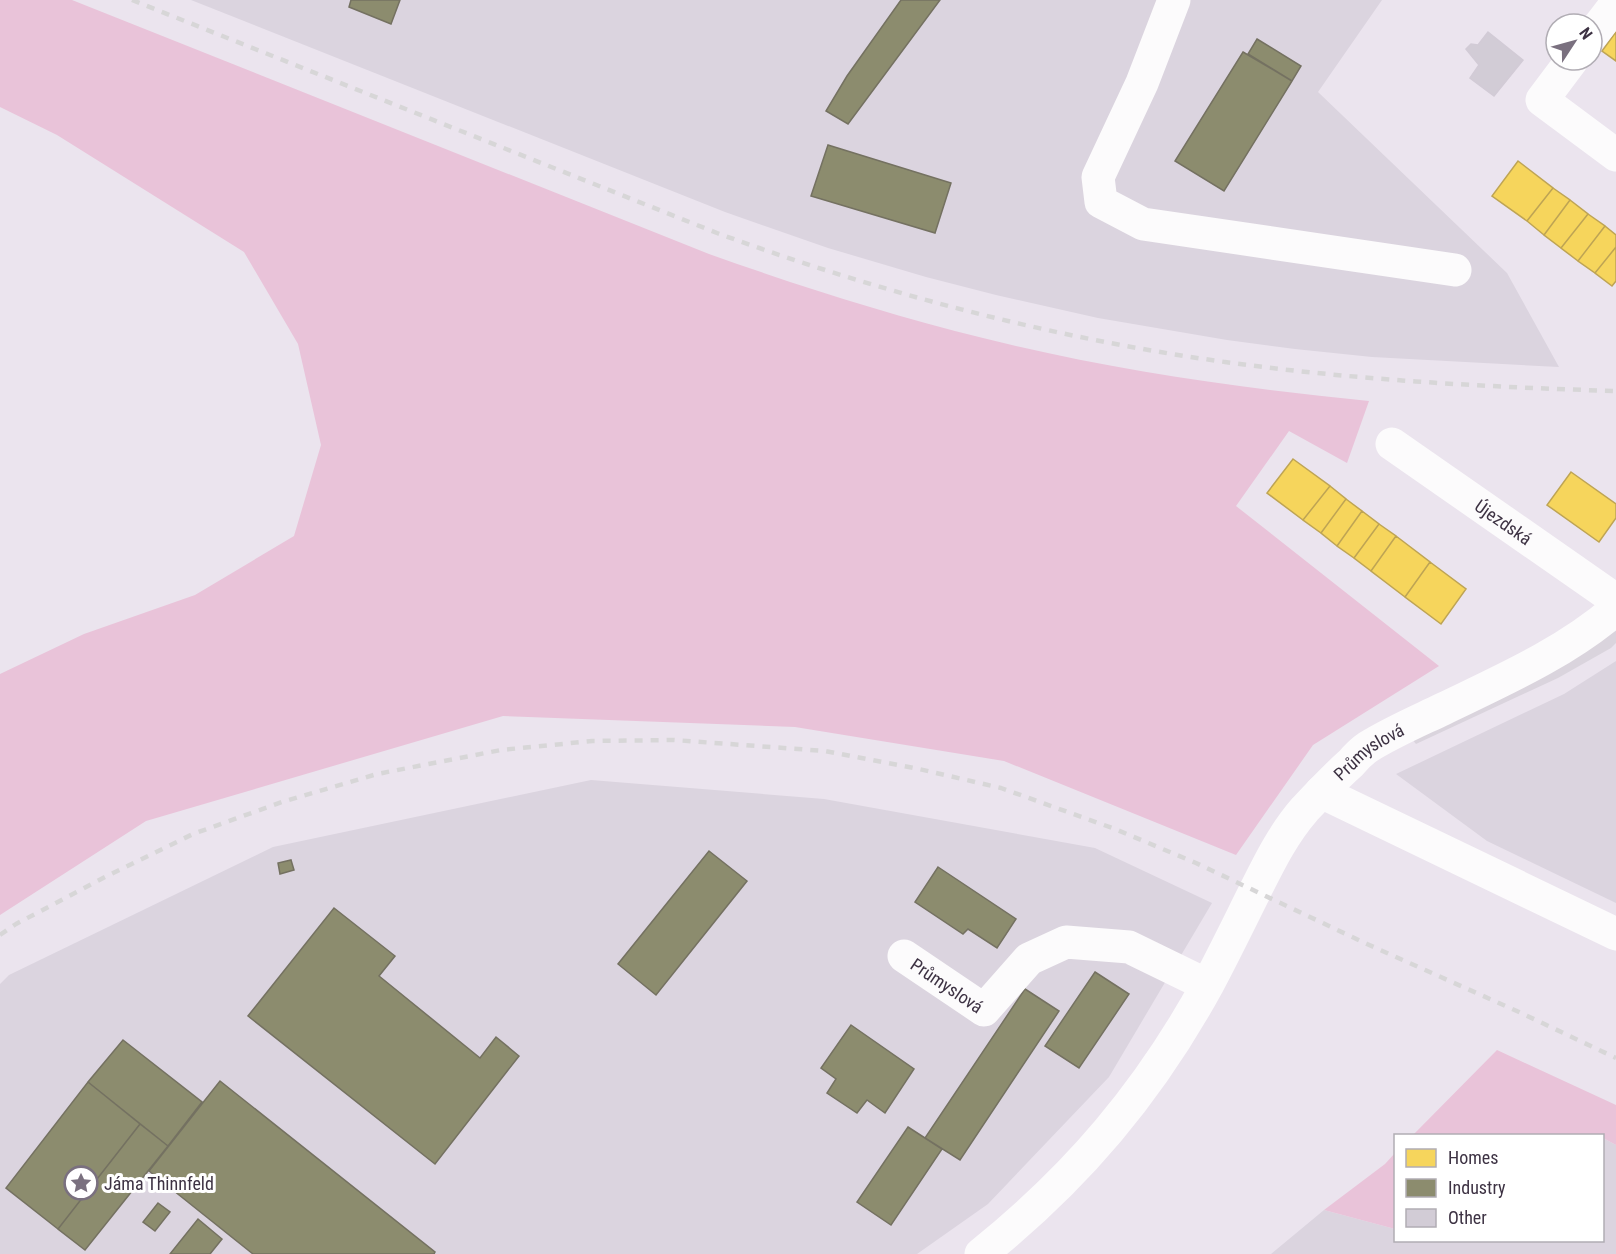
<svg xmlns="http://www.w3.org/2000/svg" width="1616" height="1254" viewBox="0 0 1616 1254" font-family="'Roboto Condensed',sans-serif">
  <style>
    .industrial { fill: #dbd4df }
    .green { fill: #e9c3d9 }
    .parking { fill: #dad4dd }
    .homes { fill: #f6d55c; stroke: #bea454; stroke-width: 1.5 }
    .industry { fill: #8c8c6e; stroke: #747161; stroke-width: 1.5 }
    .building { fill: #d2ccd6; stroke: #d2cbd6; stroke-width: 1.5 }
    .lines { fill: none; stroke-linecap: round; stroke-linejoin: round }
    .minor { stroke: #fcfbfc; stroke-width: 33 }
    .rail { stroke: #d7d6d7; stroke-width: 4.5; stroke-dasharray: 8 8; stroke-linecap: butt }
    .labels { text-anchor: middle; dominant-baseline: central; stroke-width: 6; stroke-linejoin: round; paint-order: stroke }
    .street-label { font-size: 18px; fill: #3d3243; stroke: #fff }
    .poi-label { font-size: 18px; fill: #3d3243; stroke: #fff; text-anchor: start }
  </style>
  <rect width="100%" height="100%" fill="#ebe4ee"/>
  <path class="industrial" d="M191,0H1382L1318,92L1507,273L1559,367L1372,357L1295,349L1227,340L1098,318L996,295L926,277L828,248L725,212Z
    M1616,661V903L1487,841L1396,774L1564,694Z
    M591,780L824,799L1095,848L1212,903L1109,1077L988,1204L917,1254H0V984L9,975L273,847Z
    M1603,1138L1616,1145V1254H1271L1324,1210L1395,1229L1396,1240H1602Z"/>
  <path class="green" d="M0,0H72L709,254C799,286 890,315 983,338C1110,370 1239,388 1369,401L1347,463L1289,431L1236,506L1439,666L1313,745L1236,855L1004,761L795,727L503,716L146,821L0,915V674L84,634L195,595L294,536L321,445L298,344L244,252L57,135L0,107Z
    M1497,1050L1616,1105V1145L1603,1138L1602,1136L1413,1135Z
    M1395,1153V1229L1324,1210L1385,1164Z"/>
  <path class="parking" d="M1616,608V643L1611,648L1558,678L1416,744L1403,728Z"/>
  <path class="homes" d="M1616,32V61L1602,51Z
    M1518,161L1553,188L1527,221L1492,196Z
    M1553,188L1570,200L1544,235L1527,221Z
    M1570,200L1588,214L1561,248L1544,235Z
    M1588,214L1605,226L1578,261L1561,248Z
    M1605,226L1616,235V247L1595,273L1578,261Z
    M1616,247V281L1612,286L1595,273Z
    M1293,459L1330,486L1303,520L1267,493Z
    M1571,472L1616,504V518L1599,542L1547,505Z
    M1330,486L1346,499L1321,533L1303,520Z
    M1346,499L1362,511L1337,546L1321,533Z
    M1362,511L1379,524L1354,558L1337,546Z
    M1379,524L1396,536L1371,571L1354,558Z
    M1396,536L1430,562L1405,597L1371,571Z
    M1430,562L1466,589L1441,624L1405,597Z"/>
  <path class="industry" d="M351,0H400L391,24L349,7Z
    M901,0H940L848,124L826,111L847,76Z
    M1257,39L1301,66L1292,81L1248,54Z
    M1243,52L1292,81L1224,191L1175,161Z
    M828,145L951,183L935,233L811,196Z
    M709,851L747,881L656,995L618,964Z
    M291,860L294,870L280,874L278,863Z
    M938,867L1016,919L997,948L968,929L963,934L915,902Z
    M334,908L395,956L379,976L480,1058L496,1037L519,1056L435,1164L248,1016Z
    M1095,972L1129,994L1079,1068L1045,1046Z
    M1025,989L1059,1011L960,1160L925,1138Z
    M851,1025L914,1069L885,1113L867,1100L857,1113L827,1093L836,1079L821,1068Z
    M123,1040L202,1102L168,1146L88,1082Z
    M220,1081L435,1252L434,1254H253L149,1171Z
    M88,1082L140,1124L58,1229L6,1188Z
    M140,1124L168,1146L85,1250L58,1229Z
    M908,1127L942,1149L891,1225L857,1202Z
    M158,1203L170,1212L155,1231L143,1222Z
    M198,1219L222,1239L210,1254H170Z"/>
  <path class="building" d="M1488,32L1523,60L1494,96L1470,78L1479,65L1466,49L1471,44L1478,45Z"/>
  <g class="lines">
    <g class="minor">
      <path d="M1174,0L1142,83L1098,177L1101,202L1143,224L1455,270"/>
      <path d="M1592,35L1616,4"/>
      <path d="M1572,60L1542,100L1616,155"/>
      <path id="s1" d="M1392,444L1616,600"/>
      <path d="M1321,792L1616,934"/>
      <path id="s2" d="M904,956L984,1010L1029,959L1066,942L1129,947L1207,985"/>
      <path id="s3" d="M981,1254C1077,1177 1149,1092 1208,984C1224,954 1239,923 1254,893C1269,863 1283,834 1305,809C1320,793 1335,777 1351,763C1356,757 1362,751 1368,747C1392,732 1418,721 1443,709C1503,680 1565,653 1616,609"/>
    </g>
    <path class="rail" d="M132,0L717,233C881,293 1052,338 1225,362C1355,380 1485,387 1616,391
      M0,935L16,924L105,877L193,834L282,802L377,774L501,750L592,741L674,740L825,751L919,769L1001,788L1115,829L1196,863L1367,944L1519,1012L1616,1058"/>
  </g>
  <defs>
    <symbol id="sight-ring" viewBox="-11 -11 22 22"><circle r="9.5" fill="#fff" stroke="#7a707f" stroke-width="1.5"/><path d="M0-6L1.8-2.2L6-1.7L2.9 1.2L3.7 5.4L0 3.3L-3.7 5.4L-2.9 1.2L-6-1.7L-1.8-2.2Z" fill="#7a707f"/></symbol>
  </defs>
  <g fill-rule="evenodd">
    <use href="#sight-ring" x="62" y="1164" width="38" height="38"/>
  </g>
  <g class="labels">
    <g class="street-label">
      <text stroke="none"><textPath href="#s1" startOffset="136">Újezdská</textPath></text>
      <text stroke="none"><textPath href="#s3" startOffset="642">Průmyslová</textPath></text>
      <text stroke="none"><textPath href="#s2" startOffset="52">Průmyslová</textPath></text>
    </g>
    <g class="poi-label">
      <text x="104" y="1183">Jáma Thinnfeld</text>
    </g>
  </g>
  <rect x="1394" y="1134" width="210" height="108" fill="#ffffff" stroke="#b1adb4" stroke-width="1.5"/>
  <rect x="1406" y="1149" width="30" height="18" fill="#f6d55c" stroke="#b1adb4" stroke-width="1.5"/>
  <text x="1448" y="1164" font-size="18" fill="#3d3243">Homes</text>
  <rect x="1406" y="1179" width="30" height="18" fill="#8c8c6e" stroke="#b1adb4" stroke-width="1.5"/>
  <text x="1448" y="1194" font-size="18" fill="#3d3243">Industry</text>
  <rect x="1406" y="1209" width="30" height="18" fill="#d2ccd6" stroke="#b1adb4" stroke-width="1.5"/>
  <text x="1448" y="1224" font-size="18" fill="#3d3243">Other</text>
  <g transform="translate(1574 42) rotate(54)"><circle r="28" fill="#ffffff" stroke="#b1adb4" stroke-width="1.5"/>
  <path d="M0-4.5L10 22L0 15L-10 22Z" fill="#7a707f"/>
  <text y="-9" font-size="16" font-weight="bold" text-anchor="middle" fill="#3d3243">N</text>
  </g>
</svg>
